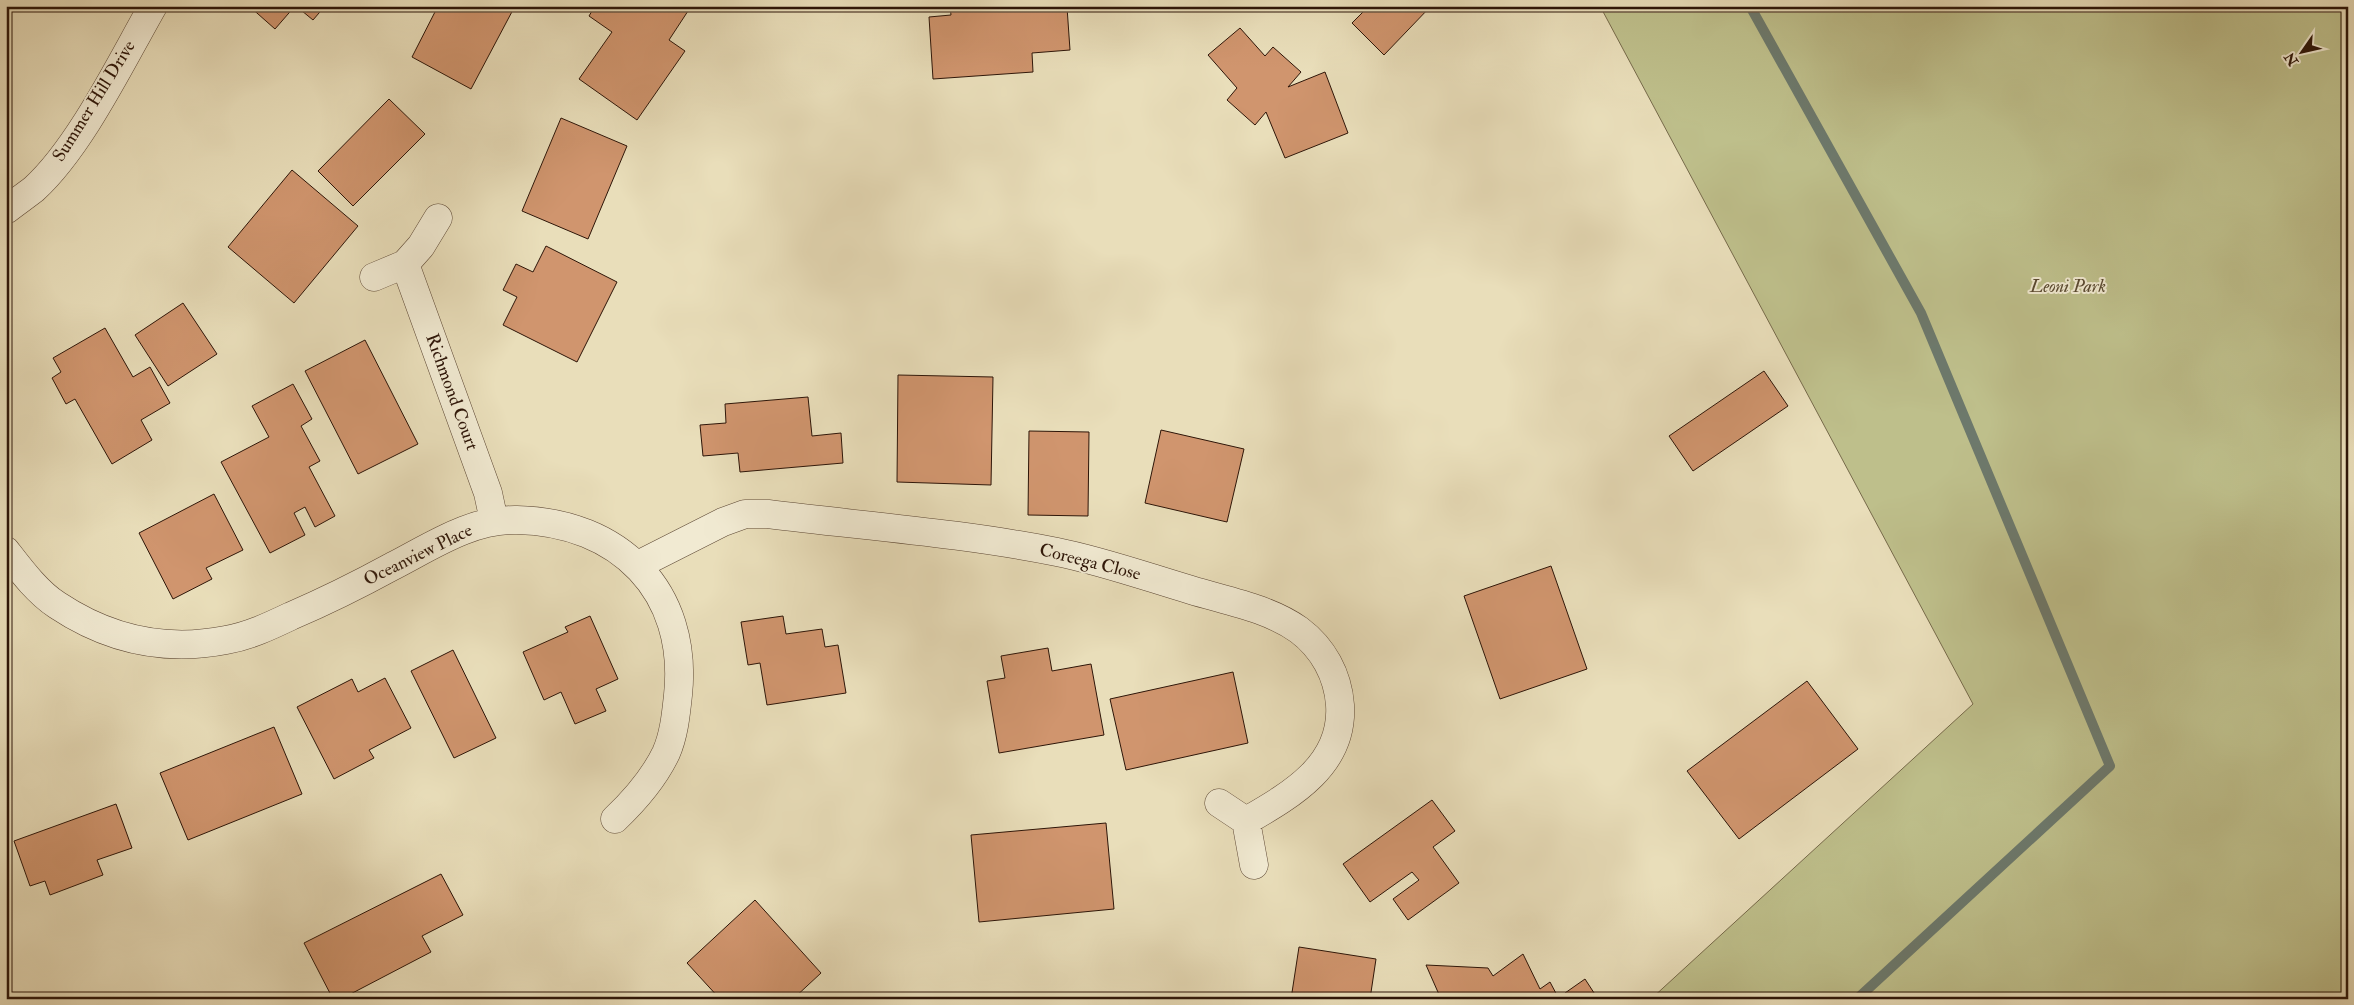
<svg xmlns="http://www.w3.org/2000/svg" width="2354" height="1005" viewBox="0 0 2354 1005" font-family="'IM FELL Double Pica',serif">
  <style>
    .green { fill: #bebf8b; stroke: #766a4a }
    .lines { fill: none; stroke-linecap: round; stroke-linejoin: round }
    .stream { stroke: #6d796c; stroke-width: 10 }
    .building { fill: #d0956e; stroke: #2d1508 }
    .minor-casing { stroke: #5c4734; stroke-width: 29 }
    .minor { stroke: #f1ead2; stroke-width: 28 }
    .labels { text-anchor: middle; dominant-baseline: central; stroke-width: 4; stroke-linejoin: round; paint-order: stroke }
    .street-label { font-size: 18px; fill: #2d1508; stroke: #f1ead2 }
    .park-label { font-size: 18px; font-style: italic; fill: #58482f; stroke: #f1ead2 }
  </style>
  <rect width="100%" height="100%" fill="#e9deba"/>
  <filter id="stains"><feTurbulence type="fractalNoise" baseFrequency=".004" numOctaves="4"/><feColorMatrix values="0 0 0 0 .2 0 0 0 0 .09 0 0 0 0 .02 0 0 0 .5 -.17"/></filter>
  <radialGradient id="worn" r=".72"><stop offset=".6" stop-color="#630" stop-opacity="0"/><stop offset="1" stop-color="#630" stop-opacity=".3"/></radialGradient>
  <path class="green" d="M1600,6H2348V999H1651L1973,704Z"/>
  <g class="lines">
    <path class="stream" d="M1750,6L1921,313L2110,766L1857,999"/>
  </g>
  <path class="building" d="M249,6H295L275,29Z
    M296,6H325L313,20Z
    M438,6H515L471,89L412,57Z
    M595,6H682L688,11L669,40L685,51L637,120L579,79L612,32L589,16Z
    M950,6H1024V10L1067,7L1070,50L1032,53L1033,72L933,79L929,17L951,15Z
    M1369,6H1431L1384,55L1352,23Z
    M1240,28L1265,56L1273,47L1301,72L1288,87L1325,72L1348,133L1285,158L1266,112L1255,125L1227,100L1237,88L1208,55Z
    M389,99L425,134L353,206L318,171Z
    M561,118L627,146L588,239L522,211Z
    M292,170L358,226L294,303L228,247Z
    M546,246L617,282L577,362L503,325L517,297L503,290L516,264L533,272Z
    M183,303L217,354L168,386L135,335Z
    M105,328L133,377L150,367L170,403L141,420L152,440L112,464L75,399L66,404L52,378L61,372L53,358Z
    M365,340L418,444L358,474L305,371Z
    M1764,371L1788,406L1693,471L1669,436Z
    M898,375L993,377L991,485L897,482Z
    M293,384L312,419L301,426L320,461L309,467L335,516L315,527L305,507L294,513L305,535L270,553L221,462L269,437L252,406Z
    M808,397L812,436L841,433L843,463L740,472L738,453L703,456L700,425L726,423L725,404Z
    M1161,430L1244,449L1227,522L1145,503Z
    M1029,431L1089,432L1088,516L1028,515Z
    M214,494L243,550L206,568L212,579L173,599L139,533Z
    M1551,566L1587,669L1500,699L1464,596Z
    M590,616L618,679L596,689L606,711L575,724L561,692L544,700L523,652L568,632L565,627Z
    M783,616L786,634L822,629L825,647L838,645L846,693L767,705L760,663L748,665L741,622Z
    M1048,648L1052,671L1091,664L1104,735L999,753L987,681L1005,678L1001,656Z
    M453,650L496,738L454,758L411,671Z
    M1233,672L1248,743L1126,770L1110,699Z
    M385,678L411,728L369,750L374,758L334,779L297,707L352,679L358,692Z
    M1807,681L1858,749L1739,839L1687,771Z
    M274,727L302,794L188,840L160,773Z
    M1432,800L1455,831L1433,847L1459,883L1408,920L1393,899L1419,880L1412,872L1370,902L1343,864Z
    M116,804L132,848L97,860L103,875L50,895L45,881L30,886L14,841Z
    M1106,823L1114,909L979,922L971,835Z
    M441,874L463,915L422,936L431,952L341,999H333L304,943Z
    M755,900L821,973L793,999H720L687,963Z
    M1299,947L1376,959L1370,999H1291Z
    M1523,954L1540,989L1550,982L1559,999H1441L1426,965L1488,968L1493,976Z
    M1585,979L1598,999H1569L1565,993Z"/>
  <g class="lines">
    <defs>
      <path id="minor" d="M6,210C15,203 25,196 34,189C80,147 121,62 153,6
        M405,264L488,493L494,521
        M374,277L405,264L421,246L438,218
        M6,551C20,569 37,592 57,605C108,639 165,652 226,640C249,636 270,626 291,616C326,601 360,584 393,566C432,546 471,519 517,520C619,522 689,591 678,695C676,714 674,735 666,753C654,778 635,800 615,819
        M638,565L723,522L745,514H768C864,526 962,533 1057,552C1102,561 1147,577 1191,590C1227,601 1268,608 1299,630C1323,648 1338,675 1340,705C1344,765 1291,795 1246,821
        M1219,803L1246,821L1254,865"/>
    </defs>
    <use href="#minor" class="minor-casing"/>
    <use href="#minor" class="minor"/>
  </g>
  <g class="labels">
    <g class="street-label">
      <text transform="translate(94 101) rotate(-58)">Summer Hill Drive</text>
      <text transform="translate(452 392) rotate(70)">Richmond Court</text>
      <text transform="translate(418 555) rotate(-26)">Oceanview Place</text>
      <text transform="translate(1090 562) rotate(14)">Coreega Close</text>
    </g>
    <g class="park-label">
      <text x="2068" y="286">Leoni Park</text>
    </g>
  </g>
  <rect width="2354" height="1005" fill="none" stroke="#e9deba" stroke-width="25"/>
  <rect x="8" y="8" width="2339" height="990" fill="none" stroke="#2d1508" stroke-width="2.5"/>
  <rect x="12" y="12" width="2329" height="980" fill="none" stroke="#2d1508"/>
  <g transform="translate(2302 52) rotate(236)" stroke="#f1ead2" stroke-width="4" paint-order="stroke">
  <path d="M0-4L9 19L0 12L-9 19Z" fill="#2d1508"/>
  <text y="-8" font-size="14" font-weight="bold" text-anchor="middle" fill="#2d1508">N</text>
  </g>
  <rect width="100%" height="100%" filter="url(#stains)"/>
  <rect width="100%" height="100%" fill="url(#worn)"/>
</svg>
